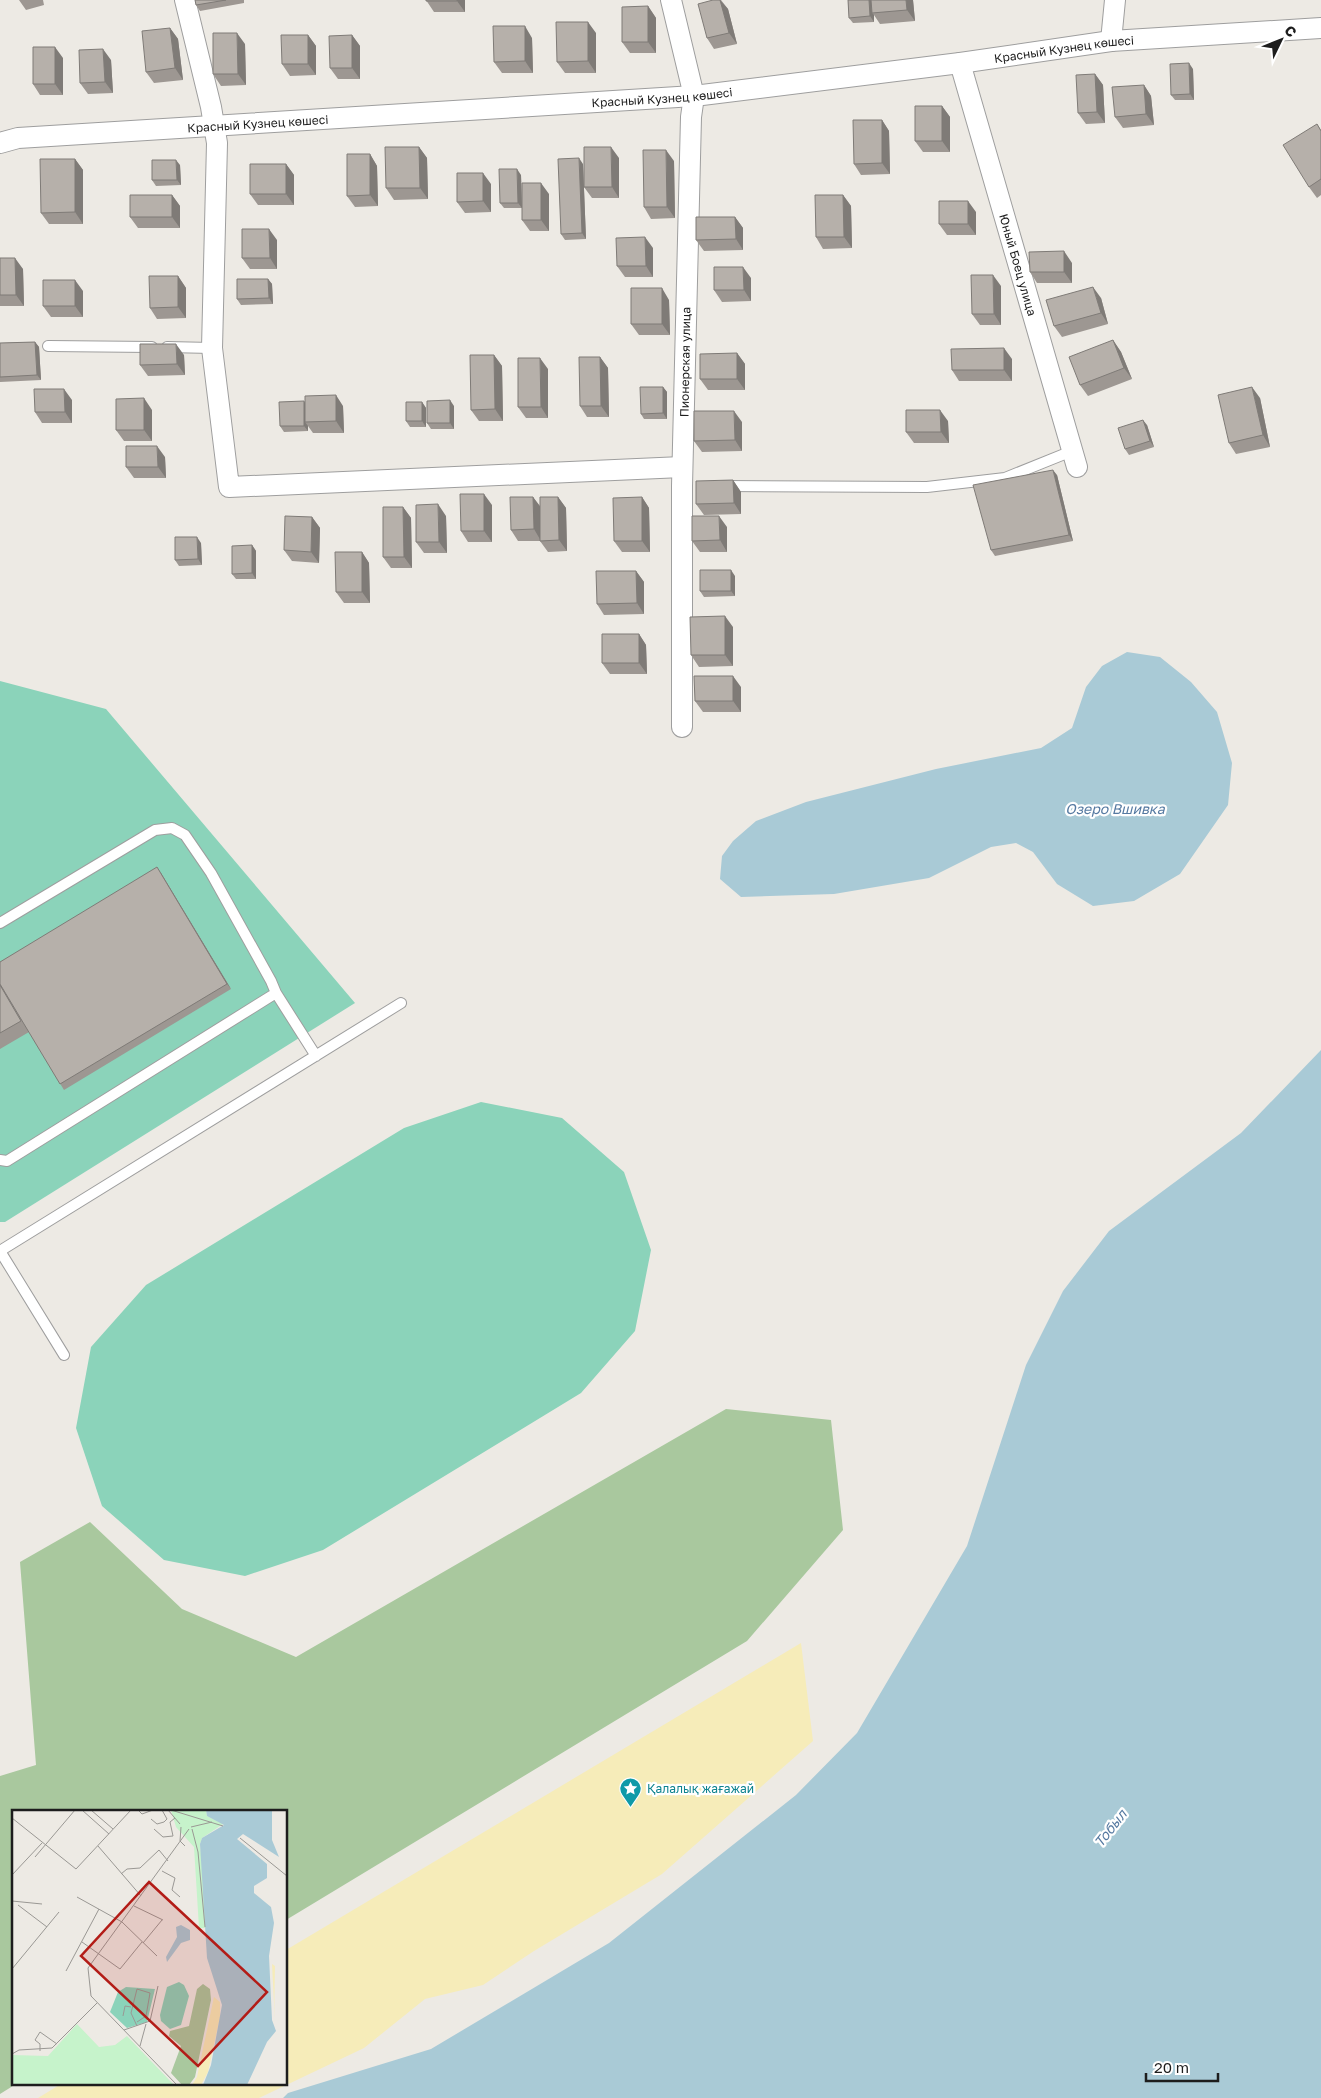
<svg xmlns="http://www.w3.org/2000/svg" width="1321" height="2098" viewBox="0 0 1321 2098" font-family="'Golos Text',sans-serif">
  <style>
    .forest { fill: #a9c89e }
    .sand { fill: #f6ecb9 }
    .pitch { fill: #8bd3ba }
    .water { fill: #a9cad6 }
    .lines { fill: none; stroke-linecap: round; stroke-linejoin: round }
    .lane-casing { stroke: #9e9e9e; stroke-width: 12 }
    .street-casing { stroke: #9e9e9e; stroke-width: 22 }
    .lane { stroke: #fff; stroke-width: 10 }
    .street { stroke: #fff; stroke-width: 20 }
    .wall { fill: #9d9792 }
    .shaded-wall { fill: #7f7b77 }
    .building { fill: #b6b0aa; stroke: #7f7b77 }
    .labels { text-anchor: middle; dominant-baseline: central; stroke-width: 4.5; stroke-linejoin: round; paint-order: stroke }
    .street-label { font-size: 12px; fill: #1d1d1d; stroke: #fff }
    .culture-label { font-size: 12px; fill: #0d838f; stroke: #fff; text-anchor: start }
    .water-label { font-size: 14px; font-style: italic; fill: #5579a1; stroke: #fff }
    .inset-road { fill: none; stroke: #9a9894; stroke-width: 1 }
    .view { fill: #b31c17; fill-opacity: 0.15; stroke: #b31c17; stroke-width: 2.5 }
    .inset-edge { fill: none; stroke: #1d1d1d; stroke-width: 2.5 }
  </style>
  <rect width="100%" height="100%" fill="#edeae4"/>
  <path class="forest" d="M726,1409L831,1420L843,1530L747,1641L286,1920V1812H14V2084H16L0,2094V1776L36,1765L20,1562L90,1522L182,1609L296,1657Z"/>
  <path class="sand" d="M801,1643L813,1741L662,1874L534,1951L483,1985L425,1999L364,2048L259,2098H38L61,2084H286V1950Z"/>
  <path class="pitch" d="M0,681L106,709L355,1003L5,1222H0Z
    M481,1102L562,1118L624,1172L651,1250L635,1331L581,1393L323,1550L245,1576L164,1560L102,1506L76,1428L91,1347L146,1285L404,1128Z"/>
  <path class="water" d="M1127,652L1160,657L1191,682L1217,712L1232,763L1228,805L1180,874L1134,901L1093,906L1057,884L1033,852L1016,843L991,847L929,878L834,894L741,897L720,879L722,856L733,841L756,821L806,802L936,769L1041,748L1072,728L1086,687L1102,666Z
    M1321,1050V2098H283L288,2093L431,2049L609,1943L796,1795L857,1733L967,1546L1026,1365L1063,1291L1109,1231L1241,1133Z"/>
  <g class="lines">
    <defs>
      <path id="lane" d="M48,346L152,347
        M167,347L212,348
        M724,486L927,487L1005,478L1072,451
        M0,923L155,830L172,828L185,835L211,873L271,981L276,993L7,1161L0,1160
        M276,993L316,1056
        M0,1251L401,1003
        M0,1251L64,1355"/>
      <g id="street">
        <path d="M185,0L211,107L217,143L212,348L229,487L682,467"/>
        <path d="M671,0L694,96L691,117L682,486V727"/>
        <path d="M1111,41L1115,0"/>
        <path id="s1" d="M960,63L1077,467"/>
        <path id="s2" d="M0,143L18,138L694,96L960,63L1111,41L1321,28"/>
      </g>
    </defs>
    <use href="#lane" class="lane-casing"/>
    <use href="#street" class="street-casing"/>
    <use href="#lane" class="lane"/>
    <use href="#street" class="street"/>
  </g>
  <path class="wall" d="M19,0H43L44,5L26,10Z
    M195,0H244V3L200,11L196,5Z
    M426,0H465V12H434Z
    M713,0H721L728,9L737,44L714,49L707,38Z
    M848,0H913L915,21L880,24L874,15V22L853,23L849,18Z
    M648,6L656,18V53H630L622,42Z
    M170,28L178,39L183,80L154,83L146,72Z
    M596,33V73H565L557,62Z
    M308,35L316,46V75L290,76L282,64Z
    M352,35L360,46V79H338L330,68Z
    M532,38L533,73H502L494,62Z
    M245,44L246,85L221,86L213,74Z
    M63,58V95H40L33,84Z
    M111,60L113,93L88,94L80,83Z
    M1193,69L1194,100H1175L1171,95Z
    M1095,74L1103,85L1105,123L1086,124L1078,113Z
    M1144,85L1151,96L1154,125L1123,128L1115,117Z
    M942,106L950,117V152H923L915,141Z
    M882,120L889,131L890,174L861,175L854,164Z
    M1317,124L1321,130V195L1317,198L1309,187Z
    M419,147L427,158L428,199L394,200L386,188Z
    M370,154L377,166L378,206L355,207L347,196Z
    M619,158V198H592L584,187Z
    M75,159L83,170V224H49L41,213Z
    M674,161L675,218L651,219L644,207Z
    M286,164L294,175V205H258L250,194Z
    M583,164L586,239L565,240L561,234Z
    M180,165L181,185L156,186L152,180Z
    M521,175L522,208H504L500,203Z
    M491,184V212L465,213L457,202Z
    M549,194V231H530L522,220Z
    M172,195L180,206V228H138L130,217Z
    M843,195L851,206L852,248L823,249L816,237Z
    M976,212V235H947L939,224Z
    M735,217L743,228V250L704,251L696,240Z
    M277,240V269H250L242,258Z
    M653,248V277H625L617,266Z
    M0,258L23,269L24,306H0Z
    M1072,263V283H1037L1030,272Z
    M178,276L186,288V318L157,319L150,308Z
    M751,278V301L722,302L714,290Z
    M268,279L272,284L273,304L241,305L237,299Z
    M1001,286V325H980L972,314Z
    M83,291V317H51L43,306Z
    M1101,298L1108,324L1062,337L1054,326Z
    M669,300L670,335H639L631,324Z
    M1113,340L1121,352L1132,379L1088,396L1080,385Z
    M35,342L39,347L41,380L0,382V343Z
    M737,353L745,364V390H708L700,379Z
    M184,355L185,375L148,376L140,365Z
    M494,355L502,366L503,421H479L471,410Z
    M600,357L608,368L609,417H587L580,406Z
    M1012,359V381H959L952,370Z
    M548,369V418H526L518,407Z
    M663,387L667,392V419H644L641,414Z
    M1260,398L1270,447L1236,454L1229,443Z
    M72,400V423H42L35,412Z
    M422,402L426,408V427H410L406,421Z
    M305,403L343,406L344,433H313L308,426V431L284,432L280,426Z
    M454,406V429H431L427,423Z
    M152,410V441H124L116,430Z
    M948,421L949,443H914L906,432Z
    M742,422V451L702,452L694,441Z
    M1147,425L1154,447L1129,455L1125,449Z
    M165,457L166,478H134L126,467Z
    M1057,475L1073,541L995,556L991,550Z
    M733,480L741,492V514L704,515L696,504Z
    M533,497L540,506L558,497L566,508L567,551L548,552L540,541H518L511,530Z
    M642,497L649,508L650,552H622L614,541Z
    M492,505V542H468L461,531Z
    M403,507L411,518L412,568H391L383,557Z
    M446,516L447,553H424L416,542Z
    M312,517L320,528L319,563L292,561L284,550Z
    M727,527V552H700L692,541Z
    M201,543L202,565L179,566L175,560Z
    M252,545L256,551V579H236L232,574Z
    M362,552L369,563L370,603H344L336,592Z
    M636,571L644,582V614L604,615L597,604Z
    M735,576V596L704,597L700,591Z
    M733,627V666L699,667L691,655Z
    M639,634L646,645L647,674H610L602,663Z
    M741,687V712H703L695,701Z
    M161,873L231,989L64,1090L29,1032L0,1049V962Z"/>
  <path class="shaded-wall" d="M457,0H465V12L457,1Z
    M720,0L728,9L737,44L729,33Z
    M869,0H872V13L874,15V22L870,16Z
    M906,0H913L915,21L907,10Z
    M648,6L656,18V53L648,42Z
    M588,22L596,33V73L588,61Z
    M525,26L532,38L533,73L525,61Z
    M170,28L178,39L183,80L175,68Z
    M237,33L245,44L246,85L238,74Z
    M308,35L316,46V75L308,64Z
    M352,35L360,46V79L352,68Z
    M55,47L63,58V95L55,84Z
    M103,49L111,60L113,93L105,82Z
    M1189,63L1193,69L1194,100L1190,94Z
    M1095,74L1103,85L1105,123L1097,112Z
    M1144,85L1151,96L1154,125L1146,114Z
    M942,106L950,117V152L942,141Z
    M882,120L889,131L890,174L882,163Z
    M419,147L427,158L428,199L420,188Z
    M611,147L619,158V198L612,187Z
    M666,150L674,161L675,218L667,207Z
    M370,154L377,166L378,206L370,195Z
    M579,158L583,164L586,239L582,233Z
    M75,159L83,170V224L75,212Z
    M176,160L180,165L181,185L177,180Z
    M286,164L294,175V205L286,194Z
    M517,169L521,175L522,208L518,203Z
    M483,173L491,184V212L483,201Z
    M541,183L549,194V231L541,220Z
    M172,195L180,206V228L172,217Z
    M843,195L851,206L852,248L844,237Z
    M968,201L976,212V235L968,224Z
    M735,217L743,228V250L736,239Z
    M269,229L277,240V269L270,258Z
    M645,237L653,248V277L646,266Z
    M1064,251L1072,263V283L1064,272Z
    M15,258L23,269L24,306L16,295Z
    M743,267L751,278V301L744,290Z
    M993,275L1001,286V325L994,314Z
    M178,276L186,288V318L178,307Z
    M268,279L272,284L273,304L269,298Z
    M75,280L83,291V317L75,306Z
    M1093,287L1101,298L1108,324L1101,313Z
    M662,288L669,300L670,335L662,324Z
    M1113,340L1121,352L1132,379L1124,368Z
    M35,342L39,347L41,380L37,375Z
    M176,344L184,355L185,375L177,364Z
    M1004,348L1012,359V381L1004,370Z
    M737,353L745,364V390L737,379Z
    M494,355L502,366L503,421L495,409Z
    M600,357L608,368L609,417L601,406Z
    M540,358L548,369V418L541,407Z
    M663,387L667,392V419L663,413Z
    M1252,387L1260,398L1270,447L1263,435Z
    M64,389L72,400V423L65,412Z
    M336,395L343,406L344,433L336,421Z
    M144,398L152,410V441L144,430Z
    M450,400L454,406V429L450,423Z
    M304,401L308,407L305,422L308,426V431L304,426Z
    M422,402L426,408V427L422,421Z
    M940,410L948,421L949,443L941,432Z
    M734,411L742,422V451L735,440Z
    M1143,420L1147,425L1154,447L1150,441Z
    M157,446L165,457L166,478L158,467Z
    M1053,470L1057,475L1073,541L1069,535Z
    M733,480L741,492V514L734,503Z
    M484,494L492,505V542L484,531Z
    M533,497L541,508V541L534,529Z
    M558,497L566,508L567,551L559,540Z
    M642,497L649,508L650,552L642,541Z
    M438,504L446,516L447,553L439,542Z
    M403,507L411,518L412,568L404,557Z
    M719,516L727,527V552L720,540Z
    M312,517L320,528L319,563L311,552Z
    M197,537L201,543L202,565L198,559Z
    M252,545L256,551V579L252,573Z
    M362,552L369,563L370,603L362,592Z
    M731,570L735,576V596L731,591Z
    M636,571L644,582V614L637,603Z
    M725,616L733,627V666L725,655Z
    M639,634L646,645L647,674L639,663Z
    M733,676L741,687V712L733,701Z
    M157,867L161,873L231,989L227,984Z"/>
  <path class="building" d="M195,0H226L196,5Z
    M426,0H457V1H426Z
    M713,0H720L729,33L707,38L698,4Z
    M848,0H869L870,16L849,18Z
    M871,0H906L907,10L872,13Z
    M648,6V42H622V7Z
    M556,22H588V61L557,62Z
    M493,26H525V61L494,62Z
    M170,28L175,68L146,72L142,31Z
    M213,33H237L238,74H213Z
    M281,35H308V64H282Z
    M352,35V68H330L329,36Z
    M33,47H55V84H33Z
    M103,49L105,82L80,83L79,50Z
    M1189,63L1190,94L1171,95L1170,64Z
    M1095,74L1097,112L1078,113L1076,75Z
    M1144,85L1146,114L1115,117L1112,87Z
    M915,106H942V141H915Z
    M853,120H882V163L854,164Z
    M1317,124L1321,131V179L1309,187L1283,145Z
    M385,147H419L420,188H386Z
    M584,147H611L612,187H584Z
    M643,150H666L667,207H644Z
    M347,154H370V195L347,196Z
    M579,158L582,233L561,234L558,159Z
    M40,159H75V212L41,213Z
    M152,160H176L177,180H152Z
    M250,164H286V194H250Z
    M499,169H517L518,203H500Z
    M457,173H483V201L457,202Z
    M522,183H541V220H522Z
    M130,195H172V217H130Z
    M815,195H843L844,237H816Z
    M939,201H968V224H939Z
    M696,217H735L736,239L696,240Z
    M242,229H269L270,258H242Z
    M645,237L646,266H617L616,238Z
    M1064,251V272H1030L1029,252Z
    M0,258H15L16,295H0Z
    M714,267H743L744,290H714Z
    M971,275H993L994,314H972Z
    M149,276H178V307L150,308Z
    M237,279H268L269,298L237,299Z
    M43,280H75V306H43Z
    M1093,287L1101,313L1054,326L1046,300Z
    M631,288H662V324H631Z
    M1113,340L1124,368L1080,385L1069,357Z
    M35,342L37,375L0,377V343Z
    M140,344H176L177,364L140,365Z
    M1004,348V370H952L951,349Z
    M737,353V379H700V354Z
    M470,355H494L495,409L471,410Z
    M579,357H600L601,406H580Z
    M518,358H540L541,407H518Z
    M640,387H663V413L641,414Z
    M1252,387L1263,435L1229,443L1218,395Z
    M34,389H64L65,412H35Z
    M336,395V421L305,422V396Z
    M144,398V430H116V399Z
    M450,400V423H427V401Z
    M304,401V426H280L279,402Z
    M406,402H422V421H406Z
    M906,410H940L941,432H906Z
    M694,411H734L735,440L694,441Z
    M1143,420L1150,441L1125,449L1118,428Z
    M126,446H157L158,467H126Z
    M1053,470L1069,535L991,550L973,485Z
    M733,480L734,503L696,504V481Z
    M460,494H484V531H461Z
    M510,497H533L534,529L511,530Z
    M540,497H558L559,540L540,541Z
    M642,497V541H614L613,498Z
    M438,504L439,542H416V505Z
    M383,507H403L404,557H383Z
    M285,516L312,517L311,552L284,550Z
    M692,516H719L720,540L692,541Z
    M175,537H197L198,559L175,560Z
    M252,545V573L232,574V546Z
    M335,552H362V592H336Z
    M700,570H731V591H700Z
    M596,571H636L637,603L597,604Z
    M725,616V655H691L690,617Z
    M602,634H639V663H602Z
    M694,676H733V701H695Z
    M157,867L227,984L60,1084L0,984V962Z
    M0,985L21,1021L0,1033Z"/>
  <defs>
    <symbol id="sight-pin" viewBox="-11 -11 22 30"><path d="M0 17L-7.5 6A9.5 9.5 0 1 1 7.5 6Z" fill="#0f9aa8" stroke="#fff"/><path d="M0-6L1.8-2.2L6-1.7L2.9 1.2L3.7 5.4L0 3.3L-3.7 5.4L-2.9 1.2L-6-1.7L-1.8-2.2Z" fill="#fff"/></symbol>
  </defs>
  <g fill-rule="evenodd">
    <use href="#sight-pin" x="618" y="1776" width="25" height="34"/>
  </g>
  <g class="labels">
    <g class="street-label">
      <text stroke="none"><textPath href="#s2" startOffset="1069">Красный Кузнец көшесі</textPath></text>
      <text stroke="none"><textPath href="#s2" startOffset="664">Красный Кузнец көшесі</textPath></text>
      <text stroke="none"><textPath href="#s2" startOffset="259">Красный Кузнец көшесі</textPath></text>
      <text stroke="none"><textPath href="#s1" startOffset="210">Юный Боец улица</textPath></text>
      <text transform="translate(685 362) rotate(-89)">Пионерская улица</text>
    </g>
    <g class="culture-label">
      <text x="647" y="1788">Қалалық жағажай</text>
    </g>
    <g class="water-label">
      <text x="1115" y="808">Озеро Вшивка</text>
      <text transform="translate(1110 1828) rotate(-52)">Тобыл</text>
    </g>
  </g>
  <g transform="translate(12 1810)">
    <rect width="275" height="275" fill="#edeae4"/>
    <path d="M191,174L198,179L199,190L183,267L177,275H170L159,263L169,236L157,226L158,221L177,216L185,179Z" fill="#a9c89e"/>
    <path d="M260,154L263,156L262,213V193ZM202,187L208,192V207L196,262L189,275H180L185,267Z" fill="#f6ecb9"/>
    <path d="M159,0H194L195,6L211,14L190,28L188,34L196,118H187L182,37L164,17ZM65,214L87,237L103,235L115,226L162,275H0V245L36,246Z" fill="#c6f3cb"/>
    <path d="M167,172L172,175L177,186L169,215L158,219L149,211L148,205L155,177ZM114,177L143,179L135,212L115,218L98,202L106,182Z" fill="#8bd3ba"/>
    <path d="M194,0H260V30L267,47L231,24L225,29L255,54V68L242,76V83L259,97L262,113L257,146L260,210L264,221L255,232L235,275H191L199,255L210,195L195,148L188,34L190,28L212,15L195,6ZM169,115L178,120V130L169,133L155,152L154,147L165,127L164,117Z" fill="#a9cad6"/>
    <path class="inset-road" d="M70,0L97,24M79,0L101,19M126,0L130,4L141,0M156,0L168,14M159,0L211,16M0,8L64,59L119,0M139,9L145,14L152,12L155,9L150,0M169,17L168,31L173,36M179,17L200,12M142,19L151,27L161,26L158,12L163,8M180,19L186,42L193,117M228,28L275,66M86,36L129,86M23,47L63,0M150,61L163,68L160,80L168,87M109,64L115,59L128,58L147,40L156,51M0,65L30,33M65,87L110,112L145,146M0,91L30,94M6,95L35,117M122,96L151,110M70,132L108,159L130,132M131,133L150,110M0,159L47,102M54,161L87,99M111,206L113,196L119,197M125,216L119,203L125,179L138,183L134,206L125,212M112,220L138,211L146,176M128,236L134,214M28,241V234L23,230L28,222L45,234M0,244L7,240L40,238L85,193M165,275L79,186L76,158L177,19"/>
    <path class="view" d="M137,72L255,182L186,256L69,146Z"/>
    <rect width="275" height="275" class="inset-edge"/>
  </g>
  <g transform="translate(1281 40) rotate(47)" stroke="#ffffff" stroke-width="4" paint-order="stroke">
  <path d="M0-4L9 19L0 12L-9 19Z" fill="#1d1d1d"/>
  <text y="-8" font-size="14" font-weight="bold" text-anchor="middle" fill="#1d1d1d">С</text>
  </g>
  <path d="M1146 2073v8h72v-8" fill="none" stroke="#1d1d1d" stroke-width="2.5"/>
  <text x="1154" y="2073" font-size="15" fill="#1d1d1d" stroke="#ffffff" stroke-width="4" paint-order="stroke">20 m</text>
</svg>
